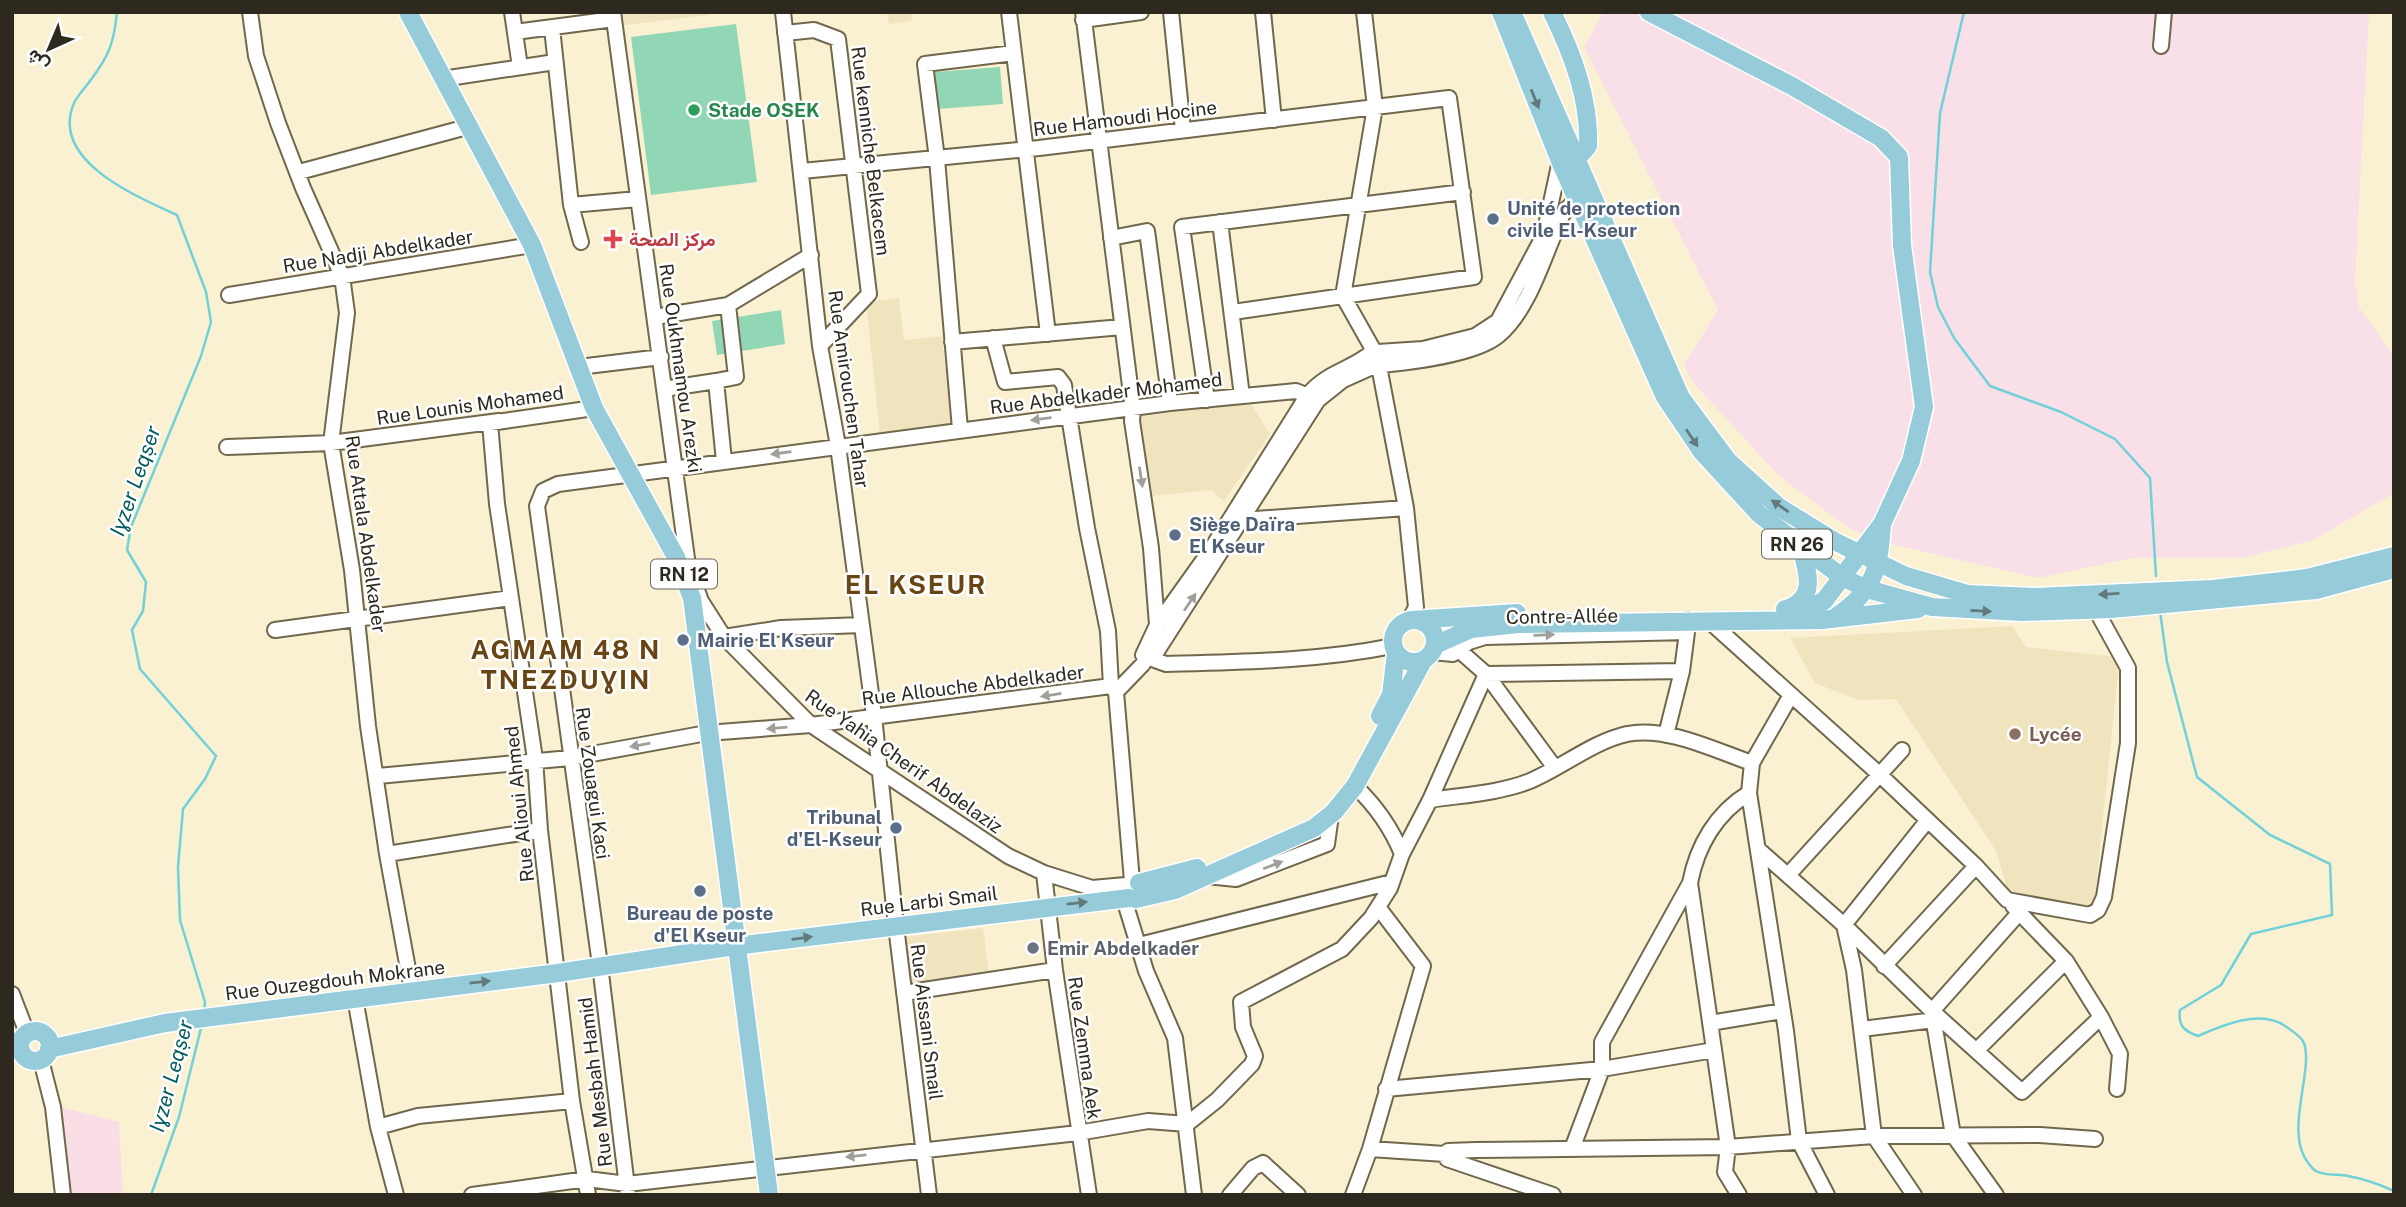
<svg xmlns="http://www.w3.org/2000/svg" width="2406" height="1207" viewBox="0 0 2406 1207" font-family="'Public Sans',Vazirmatn,sans-serif">
  <style>
    .commercial { fill: #f9dfe5 }
    .industrial { fill: #f8dfe8 }
    .built { fill: #f0e4bf }
    .green { fill: #91d7b5 }
    .lines { fill: none; stroke-linecap: round; stroke-linejoin: round }
    .stream { stroke: #71d1d8; stroke-width: 2.5 }
    .minor-casing { stroke: #70674d; stroke-width: 18 }
    .major-casing { stroke: #fff; stroke-width: 21 }
    .minor { stroke: #fff; stroke-width: 14 }
    .major { stroke: #96ccda; stroke-width: 18 }
    .oneway { fill: #627a7c }
    .oneway2 { fill: #a09f9a }
    .leisure-dot { fill: #2e9e5b; stroke: #fefefe; stroke-width: 2.5 }
    .service-dot { fill: #5c6f8a; stroke: #fefefe; stroke-width: 2.5 }
    .health-dot { fill: #e0444e; stroke: #fefefe; stroke-width: 2.5 }
    .education-dot { fill: #8d6e63; stroke: #fefefe; stroke-width: 2.5 }
    .worship-dot { fill: #6b7280; stroke: #fefefe; stroke-width: 2.5 }
    .labels { text-anchor: middle; dominant-baseline: central; stroke-width: 5; stroke-linejoin: round; paint-order: stroke }
    .shield { fill: #fefefe; stroke: #6c6961; stroke-width: 2 }
    .shield-label { font-size: 18px; font-weight: bold; fill: #2d291e }
    .leisure-label { font-size: 19px; font-weight: bold; fill: #27864d; stroke: #fefefe; text-anchor: start }
    .street-label { font-size: 19px; fill: #2d291e; stroke: #fefefe }
    .service-label { font-size: 19px; font-weight: bold; fill: #4e5e75; stroke: #fefefe; text-anchor: start }
    .health-label { font-size: 19px; font-weight: bold; fill: #be3a42; stroke: #fefefe; text-anchor: start }
    .education-label { font-size: 19px; font-weight: bold; fill: #785e54; stroke: #fefefe; text-anchor: start }
    .worship-label { font-size: 19px; font-weight: bold; fill: #5b616d; stroke: #fefefe; text-anchor: start }
    .water-label { font-size: 21px; font-style: italic; fill: #005a5f; stroke: #fefefe }
    .district-label { font-size: 26px; font-weight: bold; letter-spacing: 2px; fill: #684513; stroke: #fefefe }
  </style>
  <rect width="100%" height="100%" fill="#faf1d3"/>
  <path class="commercial" d="M61,1107L119,1122L123,1195H70Z"/>
  <path class="industrial" d="M1604,12H2369L2355,281L2359,307L2394,357V493L2313,540L2241,558H2132L2038,578L1899,546L1850,529L1779,476L1692,381L1684,365L1718,310L1584,47Z"/>
  <path class="built" d="M616,12H709V15L617,26Z
    M887,12H911L912,21L889,24Z
    M899,298L904,340L942,336L952,427L880,434L866,302Z
    M1250,402L1270,434L1224,501L1211,490L1150,496L1137,417Z
    M2012,626L2026,647L2109,656L2119,663L2094,907L2009,894L1996,851L1896,699L1859,700L1815,683L1790,638Z
    M983,928L989,974L910,985L905,937Z"/>
  <path class="green" d="M736,24L757,182L651,195L631,37Z
    M1000,67L1003,104L938,109L935,72Z
    M781,310L785,344L717,355L712,321Z"/>
  <g class="lines">
    <path class="stream" d="M117,12C114,43 109,56 90,81C85,88 77,96 74,103C49,161 138,197 177,215L206,292L211,322L201,356L131,527L127,550L146,582L143,611L132,630L140,669L216,756L205,779L183,809L178,867L180,920L205,1002L204,1011
      M1964,12L1940,113L1930,272L1938,307L1954,338L1990,386L2061,412L2115,439L2150,478L2156,576
      M2160,611L2167,662L2197,777L2270,835L2330,864L2332,915L2251,934L2221,985L2180,1010C2178,1026 2184,1031 2198,1036C2223,1025 2260,1009 2285,1026C2291,1030 2301,1036 2304,1043C2314,1072 2283,1133 2309,1164C2311,1166 2313,1170 2316,1171C2324,1176 2339,1174 2348,1176C2364,1179 2379,1184 2394,1191
      M151,1195L179,1117L202,1024"/>
    <defs>
      <path id="minor" d="M250,12L256,56L278,123L303,188L342,276L347,313L331,443L352,570L368,726L387,854L412,991
        M512,12L520,67
        M613,12L688,566L701,601L724,637L811,725L1008,856L1044,873L1092,888L1126,885
        M783,12L820,346L838,446L874,716L896,926L929,1195
        M1009,12L1048,334
        M1083,12L1133,410L1132,421L1151,548L1157,625
        M1171,12L1183,130
        M1263,12L1274,120
        M1364,12L1375,107L1343,296L1374,351
        M1083,20L1141,12
        M552,28L571,205L581,242
        M515,32L614,19
        M785,33L814,30L838,39L869,294L820,346
        M2161,46L2164,12
        M442,79L555,62
        M802,171L1039,148L1449,98L1474,277L1233,312
        M299,172L467,127
        M571,205L638,199
        M1220,222L1242,396
        M1111,238L1147,231L1170,403
        M229,295L532,245
        M655,317L728,305L811,255
        M993,338L1005,382L1058,377L1064,385L1087,528L1108,631L1111,686
        M952,342L1122,327
        M1378,352L1423,349L1475,336L1498,321L1544,235L1560,161
        M1381,365C1412,362 1476,355 1499,335C1526,312 1540,268 1553,237C1561,219 1561,209 1579,200
        M1379,366L1406,508L1416,607L1409,621
        M579,367L661,357
        M1372,367L1343,380L1318,400L1152,659L1166,664C1242,662 1318,661 1393,646
        M664,389L716,381
        M1207,400L1182,227L1463,192
        M960,429L937,159L925,64L1014,53
        M227,447L331,443L499,421
        M724,461L716,381L736,377L728,305
        M1242,520L1406,508
        M1708,620L1879,774L1976,866L2007,900L2090,915L2098,910L2104,897L2128,743V668L2096,610
        M275,630L511,598
        M724,637L781,628L862,625
        M1460,651L1486,674L1555,768
        M1432,652L1453,654L1469,642L1485,637L1687,632L1688,620
        M1143,655L1157,625L1212,548L1307,396C1327,371 1352,370 1372,352L1380,353L1383,360L1374,368L1368,363L1367,358
        M1791,695L1752,763L1749,793L1786,1031L1799,1141L1827,1195
        M1666,735L1682,671L1687,632
        M378,776L570,758L707,733L811,725L1111,686L1116,692
        M1430,800C1463,795 1500,793 1530,781C1563,767 1592,742 1627,734C1667,726 1714,750 1752,763
        M1759,850L1844,925L1932,1011L1953,1135L1996,1195
        M387,854L540,830
        M1402,854L1430,800L1486,674L1682,671
        M1044,873L1055,970L1089,1195
        M1789,874L1902,750
        M1207,876L1236,879L1327,844L1331,815
        M1132,881L1116,692L1143,664
        M1127,896L1124,899L1146,971L1175,1038L1194,1195
        M2013,906L2066,961L2101,1017L2120,1054L2117,1089
        M2019,913L1932,1011L2022,1092L2101,1017
        M1139,945L1392,882
        M1884,966L1976,866
        M904,993L1055,970
        M12,994L27,1033
        M355,998L378,1127L396,1195
        M1710,1023L1783,1011
        M1862,1029L1934,1020
        M1977,1050L2066,961
        M41,1060L53,1107L63,1195
        M1386,1089L1602,1069L1714,1050
        M378,1127L418,1116L572,1101
        M1370,1149L1445,1154
        M1572,1149L1602,1069V1042L1690,883
        M472,1195L587,1179L627,1184L1078,1133L1148,1121L1187,1124L1217,1100L1252,1064L1255,1056L1243,1027L1241,1002L1342,949L1371,918L1390,888L1402,854C1391,827 1376,806 1355,786
        M588,1195L572,1101L540,830L535,759L497,504L490,423L594,408
        M628,1195L600,965L537,506L543,491L558,484L1170,403L1296,391L1318,400
        M1230,1195L1253,1168L1263,1163L1298,1195
        M1353,1195L1370,1149L1423,966L1378,907
        M1553,1195L1447,1159L1445,1154L1448,1151L1476,1150L1728,1147L1874,1136L2040,1135L2095,1139
        M1739,1195L1725,1172L1728,1147L1690,883C1697,846 1716,813 1749,793
        M1914,1195L1874,1136L1854,970L1844,925L1927,821"/>
      <path id="major" d="M408,12L532,245L594,408L676,557L692,598L769,1195
        M1501,12L1560,161L1665,397L1702,452L1759,514L1842,577L1867,589L1932,607L2022,612L2111,609L2316,590L2394,569
        M1512,12L1681,398L1728,461L1779,507L1834,541L1906,576L1967,594L2036,597L2213,589L2307,578L2394,556
        M1552,12C1572,53 1590,99 1588,146L1581,154L1574,153
        M1649,12L1792,86L1881,138L1899,157L1902,245L1924,407L1911,461L1882,524L1824,601L1807,609H1785
        M1787,609C1817,598 1808,573 1801,548
        M1837,616C1875,590 1879,568 1882,524
        M1393 641a21 21 0 1 1 42 0a21 21 0 1 1-42 0Z
        M1412,620L1517,613
        M1435,645L1471,629L1518,624L1822,620L1918,609
        M1380,716L1391,695L1396,653
        M1139,883L1197,868
        M1136,899L1175,890L1314,828L1334,812L1355,786L1423,661
        M20 1046a15 15 0 1 1 30 0a15 15 0 1 1-30 0Z
        M49,1049L165,1023L558,973L735,946L1129,898"/>
    </defs>
    <use href="#minor" class="minor-casing"/>
    <use href="#major" class="major-casing"/>
    <use href="#minor" class="minor"/>
    <use href="#major" class="major"/>
  </g>
  <defs><path id="oneway-solid" d="M-6-.8H1V-3.2L6.5 0L1 3.2V.8H-6Z" transform="scale(1.75)"/></defs>
  <g class="oneway">
    <use href="#oneway-solid" transform="translate(1535 99) rotate(68)"/>
    <use href="#oneway-solid" transform="translate(1692 438) rotate(56)"/>
    <use href="#oneway-solid" transform="translate(1780 506) rotate(-145)"/>
    <use href="#oneway-solid" transform="translate(2109 594) rotate(177)"/>
    <use href="#oneway-solid" transform="translate(1981 611) rotate(3)"/>
    <use href="#oneway-solid" transform="translate(1077 903) rotate(-6)"/>
    <use href="#oneway-solid" transform="translate(802 938) rotate(-7)"/>
    <use href="#oneway-solid" transform="translate(480 982) rotate(-6)"/>
  </g>
  <g class="oneway2">
    <use href="#oneway-solid" transform="translate(1041 419) rotate(173)"/>
    <use href="#oneway-solid" transform="translate(781 453) rotate(172)"/>
    <use href="#oneway-solid" transform="translate(1141 477) rotate(81)"/>
    <use href="#oneway-solid" transform="translate(1190 602) rotate(-56)"/>
    <use href="#oneway-solid" transform="translate(1544 635) rotate(-2)"/>
    <use href="#oneway-solid" transform="translate(1051 695) rotate(171)"/>
    <use href="#oneway-solid" transform="translate(777 728) rotate(175)"/>
    <use href="#oneway-solid" transform="translate(640 745) rotate(170)"/>
    <use href="#oneway-solid" transform="translate(1273 865) rotate(-21)"/>
    <use href="#oneway-solid" transform="translate(856 1156) rotate(174)"/>
  </g>
  <circle class="leisure-dot" cx="694" cy="110" r="7"/>
  <g class="service-dot">
    <circle cx="1493" cy="219" r="7"/>
    <circle cx="1175" cy="535" r="7"/>
    <circle cx="683" cy="640" r="7"/>
    <circle cx="896" cy="828" r="7"/>
    <circle cx="700" cy="891" r="7"/>
  </g>
  <path class="health-dot" d="M609.5 228.5h7v7h7v7h-7v7h-7v-7h-7v-7h7z"/>
  <circle class="education-dot" cx="2015" cy="734" r="7"/>
  <circle class="worship-dot" cx="1033" cy="948" r="7"/>
  <g class="labels">
    <g class="shield">
      <rect x="1762" y="529.5" width="70" height="29" rx="5"/>
      <rect x="651" y="559.5" width="66" height="29" rx="5"/>
    </g>
    <g class="shield-label">
      <text x="1797" y="544">RN 26</text>
      <text x="684" y="574">RN 12</text>
    </g>
    <g class="leisure-label">
      <text x="708" y="110">Stade OSEK</text>
    </g>
    <g class="street-label">
      <text transform="translate(1125 118) rotate(-7)">Rue Hamoudi Hocine</text>
      <text transform="translate(871 151) rotate(83)">Rue kenniche Belkacem</text>
      <text transform="translate(378 251) rotate(-9)">Rue Nadji Abdelkader</text>
      <text transform="translate(681 368) rotate(82)">Rue Oukhmamou Arezki</text>
      <text transform="translate(849 389) rotate(82)">Rue Amirouchen Tahar</text>
      <text transform="translate(1106 393) rotate(-7)">Rue Abdelkader Mohamed</text>
      <text transform="translate(470 405) rotate(-8)">Rue Lounis Mohamed</text>
      <text transform="translate(366 534) rotate(82)">Rue Attala Abdelkader</text>
      <text transform="translate(1562 616) rotate(-1)">Contre-Allée</text>
      <text transform="translate(973 685) rotate(-7)">Rue Allouche Abdelkader</text>
      <text transform="translate(904 761) rotate(35)">Rue Yahia Cherif Abdelaziz</text>
      <text transform="translate(593 783) rotate(82)">Rue Zouagui Kaci</text>
      <text transform="translate(519 804) rotate(-96)">Rue Alioui Ahmed</text>
      <text transform="translate(929 901) rotate(-7)">Rue Larbi Smail</text>
      <text transform="translate(335 980) rotate(-7)">Rue Ouzegdouh Mokrane</text>
      <text transform="translate(927 1022) rotate(83)">Rue Aissani Smail</text>
      <text transform="translate(1085 1048) rotate(82)">Rue Zemma Aek</text>
      <text transform="translate(595 1082) rotate(-97)">Rue Mesbah Hamid</text>
    </g>
    <g class="service-label">
      <text x="1507" y="208">Unité de protection<tspan x="1507" dy="22">civile El-Kseur</tspan></text>
      <text x="1189" y="524">Siège Daïra<tspan x="1189" dy="22">El Kseur</tspan></text>
      <text x="697" y="640">Mairie El Kseur</text>
      <text x="882" y="817" text-anchor="end">Tribunal<tspan x="882" dy="22">d'El-Kseur</tspan></text>
      <text x="700" y="913" text-anchor="middle">Bureau de poste<tspan x="700" dy="22">d'El Kseur</tspan></text>
    </g>
    <g class="health-label">
      <text x="629" y="239">مركز الصحة</text>
    </g>
    <g class="education-label">
      <text x="2029" y="734">Lycée</text>
    </g>
    <g class="worship-label">
      <text x="1047" y="948">Emir Abdelkader</text>
    </g>
    <g class="water-label">
      <text transform="translate(135 481) rotate(-71)">Iɣzer Leqṣer</text>
      <text transform="translate(171 1076) rotate(-75)">Iɣzer Leqṣer</text>
    </g>
    <g class="district-label">
      <text x="916" y="584">EL KSEUR</text>
      <text x="566" y="649">AGMAM 48 N<tspan x="566" dy="30">TNEZDUƔIN</tspan></text>
    </g>
  </g>
  <rect width="2406" height="1207" fill="none" stroke="#2d291e" stroke-width="28"/>
  <g transform="translate(49 49) rotate(224)" stroke="#fefefe" stroke-width="5" paint-order="stroke">
  <path d="M0-5L12 26L0 18L-12 26Z" fill="#2d291e"/>
  <text y="-10" font-size="19" font-weight="bold" text-anchor="middle" fill="#2d291e">ش</text>
  </g>
</svg>
